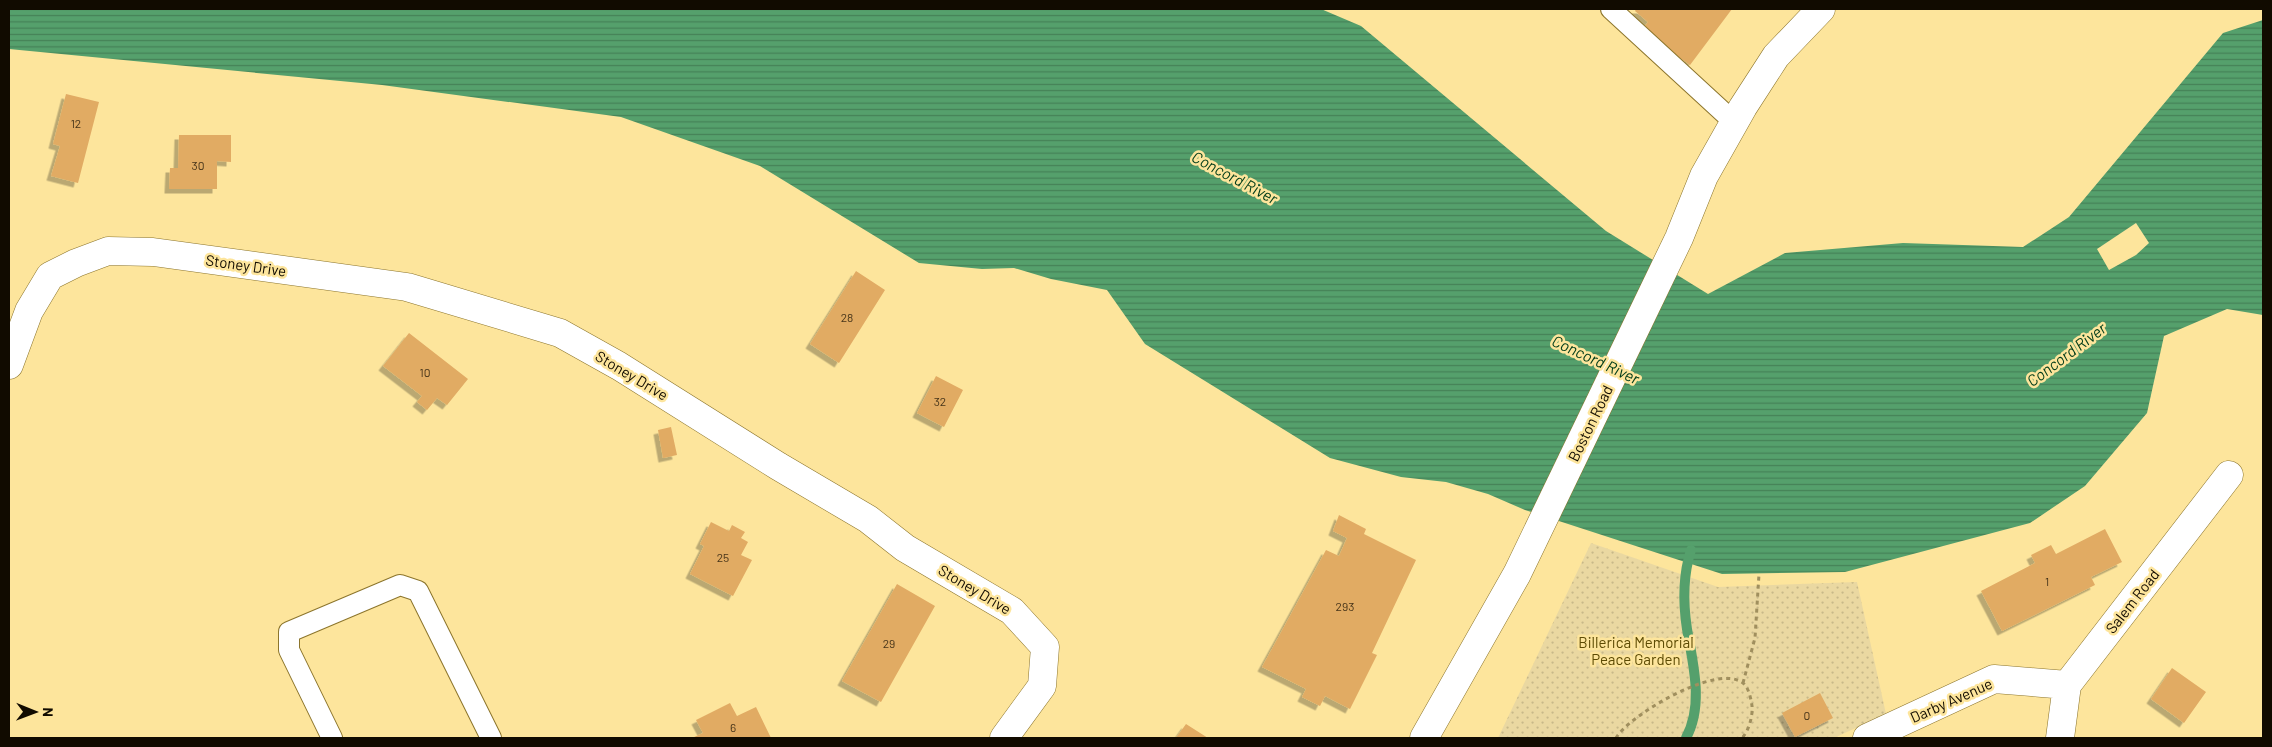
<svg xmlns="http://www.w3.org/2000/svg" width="2272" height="747" viewBox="0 0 2272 747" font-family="Barlow,sans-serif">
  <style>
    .grass { fill: url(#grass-dots) }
    .water { fill: url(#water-rules); fill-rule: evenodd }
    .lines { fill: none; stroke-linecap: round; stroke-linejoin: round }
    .stream { stroke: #55a06c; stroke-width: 10 }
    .building { fill: #e1ab64; filter: url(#shadow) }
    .lane-casing { stroke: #8c752c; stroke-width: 22 }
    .street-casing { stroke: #8c752c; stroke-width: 29 }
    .primary-casing { stroke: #8c752c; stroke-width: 29 }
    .path { stroke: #a08f5e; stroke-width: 3; stroke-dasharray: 4 4; stroke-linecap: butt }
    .lane { stroke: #fff; stroke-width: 20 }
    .street { stroke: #fff; stroke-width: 28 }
    .primary { stroke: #fff; stroke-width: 28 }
    .labels { text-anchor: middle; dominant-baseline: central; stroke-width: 5; stroke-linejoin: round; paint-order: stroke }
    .number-label { font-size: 12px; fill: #453319 }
    .street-label { font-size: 15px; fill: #110b00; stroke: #fde59c }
    .park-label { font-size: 15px; fill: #5d4b04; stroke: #fde59c }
    .water-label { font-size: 16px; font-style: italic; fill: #003c19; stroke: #fde59c }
  </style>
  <defs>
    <pattern id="grass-dots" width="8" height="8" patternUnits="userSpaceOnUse" patternTransform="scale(1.25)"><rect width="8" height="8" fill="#ead8a1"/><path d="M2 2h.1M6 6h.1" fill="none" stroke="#c8b889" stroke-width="1.8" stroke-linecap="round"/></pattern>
    <pattern id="water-rules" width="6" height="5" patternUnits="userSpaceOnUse" patternTransform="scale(1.25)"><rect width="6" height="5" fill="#55a06c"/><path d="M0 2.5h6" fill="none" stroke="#458156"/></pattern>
    <filter id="shadow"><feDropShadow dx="-4.5" dy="4.5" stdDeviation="0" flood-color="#0004"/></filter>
  </defs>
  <rect width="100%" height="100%" fill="#fde59c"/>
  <path class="grass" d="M1591,543L1718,587L1857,582L1886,714L1834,738H1498Z"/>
  <path class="water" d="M9,9H1321L1361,26L1606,231L1708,294L1785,253L1903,243L2023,247L2069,217L2223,33L2263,20V315L2227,309L2164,336L2147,413L2085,486L2030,523L1845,572L1722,574L1525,510L1488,494L1446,482L1401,477L1330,458L1145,344L1107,290L1051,279L1014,268L982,269L919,263L760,166L621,117L382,85L9,49ZM2136,223L2149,243L2136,255L2109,270L2097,249Z"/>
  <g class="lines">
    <path class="stream" d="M1686,738C1704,705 1693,664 1687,629C1683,603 1683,575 1691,550"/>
  </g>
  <path class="building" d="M1636,9H1732L1690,65L1642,30L1648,22L1635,11Z
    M66,94L99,102L78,183L51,176L60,146L53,144Z
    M179,135H231V162L217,161V189H169L170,168H178Z
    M856,271L885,290L839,363L810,344Z
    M409,333L468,379L447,405L437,398L427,410L417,402L422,396L383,366Z
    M936,376L963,390L944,427L917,413Z
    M671,427L677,455L663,458L658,430Z
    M1339,515L1366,529L1364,534L1416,560L1372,653L1377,655L1350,709L1325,696L1320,706L1302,697L1306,689L1262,667L1326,550L1339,556L1347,538L1333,531Z
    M711,522L729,531L732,525L745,532L741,538L748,542L741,555L752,560L733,596L690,574L704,546L700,544Z
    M2105,529L2122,562L2091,577L2095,585L2002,631L1981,591L2035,563L2031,555L2051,545L2056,554Z
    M897,584L935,606L881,702L842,681Z
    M2172,668L2206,692L2184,723L2151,699Z
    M1820,693L1833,718L1795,737L1782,713Z
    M730,703L737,716L756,707L771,738H692L703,733L696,720Z
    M1186,724L1208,738H1176Z"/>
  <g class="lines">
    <defs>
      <path id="lane" d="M1611,9L1735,123
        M332,738L289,650V632L400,585L418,591L491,738"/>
      <path id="street" d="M9,365L29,311L50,276L76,263L108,251L153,252L407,287L560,333L619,366L778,466L868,519L905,548L1012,611L1045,647L1042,686L1004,738
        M1867,738L1994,679L2067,685
        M2060,738L2067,685L2229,475"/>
      <path id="primary" d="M1424,738L1517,574L1679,238L1704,176L1743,107L1776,56L1821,9"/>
    </defs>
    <use href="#lane" class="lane-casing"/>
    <use href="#street" class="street-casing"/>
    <use href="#primary" class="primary-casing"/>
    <path class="path" d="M1743,683L1755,638L1759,574
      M1616,738C1629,715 1720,661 1744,684C1749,689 1751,699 1752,706C1753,715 1749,731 1742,738"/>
    <use href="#lane" class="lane"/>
    <use href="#street" class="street"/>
    <use href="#primary" class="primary"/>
  </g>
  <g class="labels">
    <g class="number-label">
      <text x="76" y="123">12</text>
      <text x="198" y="165">30</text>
      <text x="847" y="317">28</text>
      <text x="425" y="372">10</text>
      <text x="940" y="401">32</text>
      <text x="723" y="557">25</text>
      <text x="2047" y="581">1</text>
      <text x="1345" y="606">293</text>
      <text x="889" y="643">29</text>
      <text x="1807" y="715">0</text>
      <text x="733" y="727">6</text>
    </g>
    <g class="street-label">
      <text transform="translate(246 265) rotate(8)">Stoney Drive</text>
      <text transform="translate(632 375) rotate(31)">Stoney Drive</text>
      <text transform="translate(1590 423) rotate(-64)">Boston Road</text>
      <text transform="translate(975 589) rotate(31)">Stoney Drive</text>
      <text transform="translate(2132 601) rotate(-52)">Salem Road</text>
      <text transform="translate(1951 700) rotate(-24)">Darby Avenue</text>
    </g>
    <g class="park-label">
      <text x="1636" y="642">Billerica Memorial<tspan x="1636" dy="17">Peace Garden</tspan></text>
    </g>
    <g class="water-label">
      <text transform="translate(1235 177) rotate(28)">Concord River</text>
      <text transform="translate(2066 354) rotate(-37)">Concord River</text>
      <text transform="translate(1596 359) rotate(25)">Concord River</text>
    </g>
  </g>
  <rect width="2272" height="747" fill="none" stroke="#110b00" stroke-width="20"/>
  <g transform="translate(35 712) rotate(91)" stroke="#fde59c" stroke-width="4" paint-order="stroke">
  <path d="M0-4L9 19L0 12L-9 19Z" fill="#110b00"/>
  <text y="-8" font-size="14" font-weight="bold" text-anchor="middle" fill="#110b00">N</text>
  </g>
</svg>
